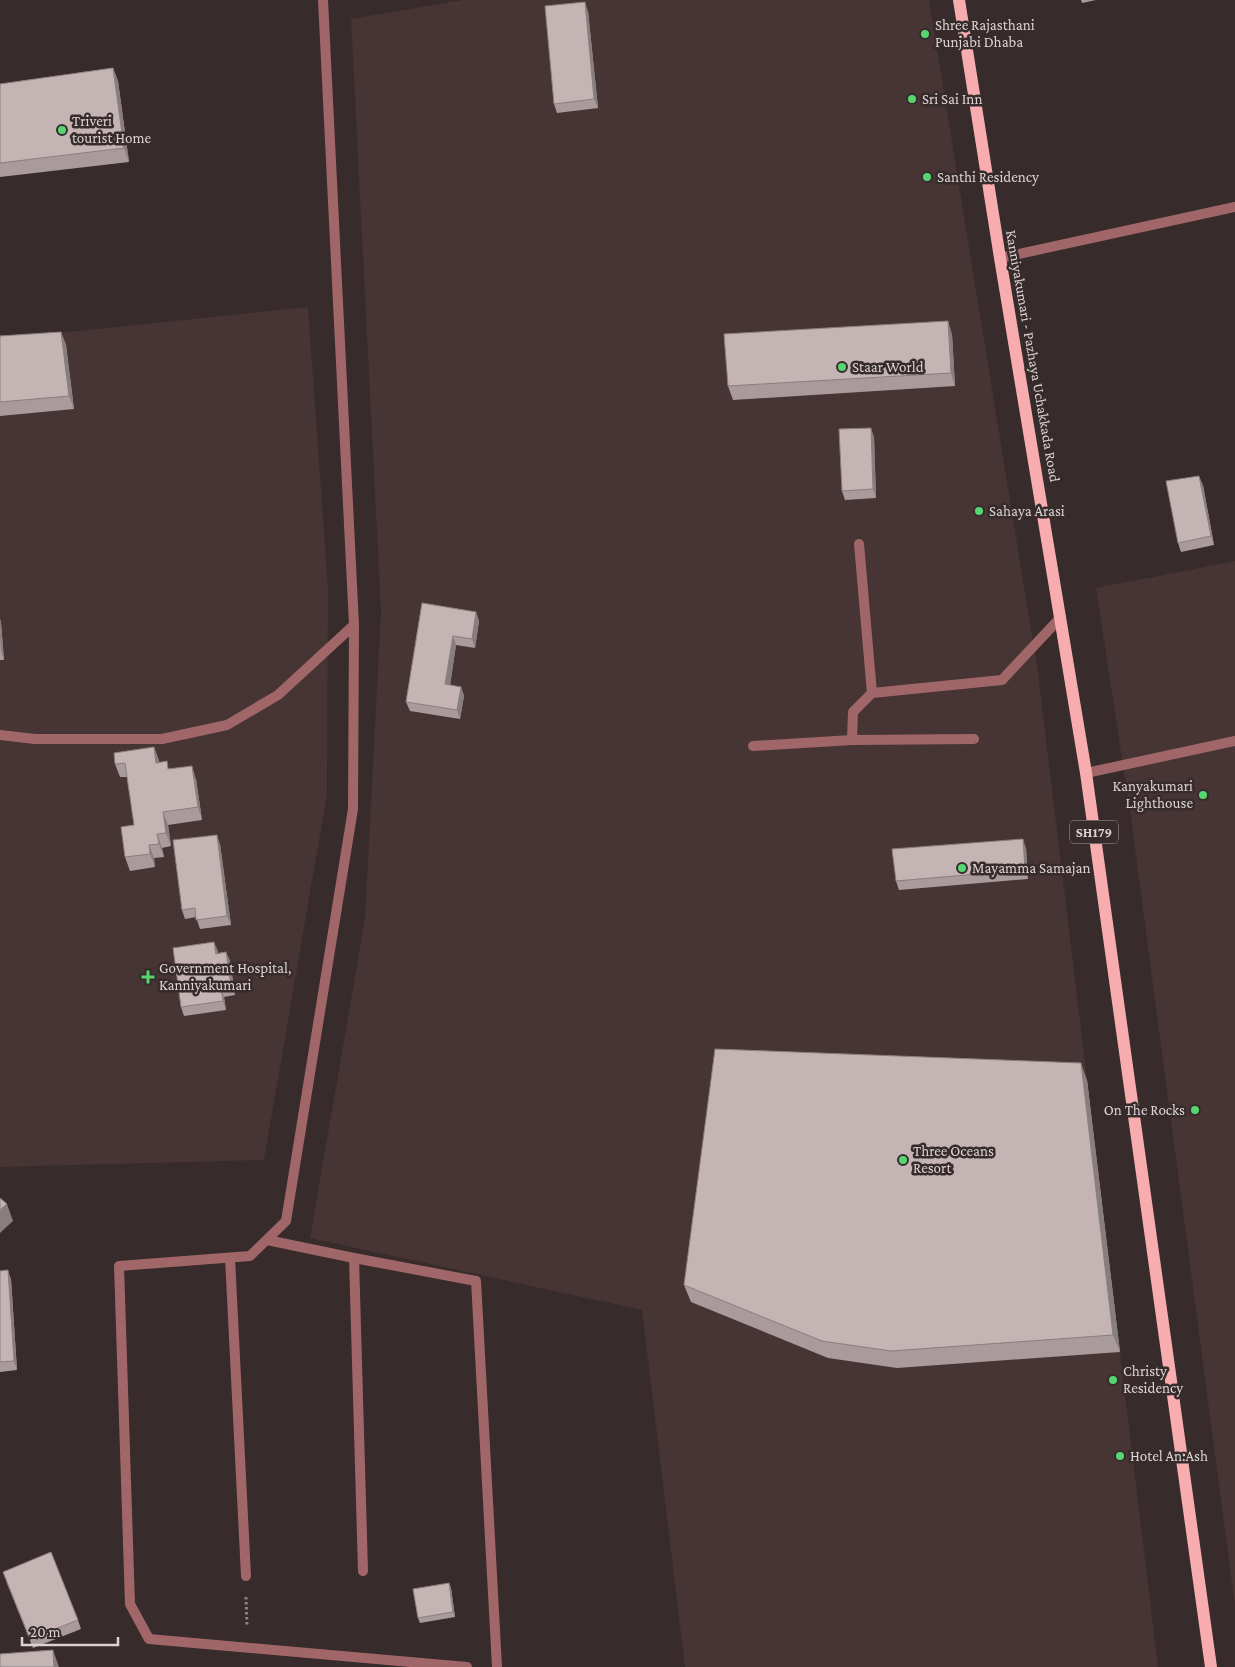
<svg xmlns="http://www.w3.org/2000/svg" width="1235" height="1667" viewBox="0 0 1235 1667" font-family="'Crimson Pro',serif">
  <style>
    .built { fill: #473434 }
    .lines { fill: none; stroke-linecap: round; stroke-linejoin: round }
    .path { stroke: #8e8484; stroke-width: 3; stroke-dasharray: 2.5 2.5; stroke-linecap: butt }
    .service { stroke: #a16668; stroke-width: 10 }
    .minor { stroke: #a16668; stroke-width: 10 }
    .primary { stroke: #f7adaf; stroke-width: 12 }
    .wall { fill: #a99b9b }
    .shaded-wall { fill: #897e7e }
    .building { fill: #c4b4b4; stroke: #897e7e }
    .poi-dot { fill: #55d672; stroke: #372b2b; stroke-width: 2 }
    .labels { text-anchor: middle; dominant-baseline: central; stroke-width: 5; stroke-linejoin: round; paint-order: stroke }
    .shield { fill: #372b2b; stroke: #aaa1a1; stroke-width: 1 }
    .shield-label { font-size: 14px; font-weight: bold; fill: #dcd4d4 }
    .poi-label { font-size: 15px; fill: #dcd4d4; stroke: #372b2b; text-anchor: start }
    .street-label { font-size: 15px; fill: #dcd4d4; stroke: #372b2b }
  </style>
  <rect width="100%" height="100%" fill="#372b2b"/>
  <path class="built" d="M462,0H929L1038,673L1158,1667H685L642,1310L310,1238L365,918L381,612L351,19Z
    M308,307L328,587L327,794L264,1160L0,1167V339Z
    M1235,561V1606L1131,818L1096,588Z"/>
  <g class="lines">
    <path class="path" d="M246,1597L247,1626"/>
    <path class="service" d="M1000,258L1235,207
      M0,735L35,739H162L227,725L278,695L354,625
      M1086,773L1235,741"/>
    <path class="minor" d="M323,0L354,625L353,809L286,1221L250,1256L119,1266L130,1604L149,1639L467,1667
      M859,544L872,693L1002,680L1061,617
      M852,740L853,712L872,693
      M753,746L852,740L974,739
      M267,1240L354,1258L363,1571
      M230,1258L246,1576
      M354,1258L476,1281L497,1667"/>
    <path class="primary" d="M959,0L1000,258L1086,773L1211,1667"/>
  </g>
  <path class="wall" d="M1081,0H1096L1082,3Z
    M588,11L598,108L557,113L554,104Z
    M113,68L118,81L129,162L0,177V84Z
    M61,332L66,345L74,409L0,416V336Z
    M952,334L955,386L733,400L728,386Z
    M874,437L876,498L845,500L842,491Z
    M1203,485L1214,545L1181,552L1178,543Z
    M422,603L476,612L479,621L475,648L456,645L450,685L461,687L464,696L460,719L410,711L406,702Z
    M0,619L1,623L4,660H0Z
    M154,747L159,762L170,769L196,779L202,820L168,825L171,846L162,848L164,857L154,858L155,867L130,871L125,857L134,825L127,777H120L115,764Z
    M220,844L231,925L200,929L196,917L185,919L182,910Z
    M1026,848L1028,879L899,890L896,881Z
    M218,951V953L226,952L230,961L235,995L224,997L226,1010L184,1016L181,1007Z
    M1087,1080L1120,1352L897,1368L828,1358L691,1302L684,1285Z
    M0,1271L11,1279L17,1370L0,1372Z
    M6,1581L78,1620L81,1629L33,1648Z
    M449,1583L451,1588L455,1617L420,1623L418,1618Z"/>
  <path class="shaded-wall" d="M585,2L588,11L598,108L594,99Z
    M113,68L118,81L129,162L124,148Z
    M948,321L952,334L955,386L951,373Z
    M61,332L66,345L74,409L69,396Z
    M871,428L874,437L876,498L873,489Z
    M1199,476L1203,485L1214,545L1211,536Z
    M476,612L479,621L475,648L472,639Z
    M0,619L1,623L4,660L1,651L0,638Z
    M453,636L456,645L449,693L445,684Z
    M461,687L464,696L460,719L457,710Z
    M154,747L159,760L161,776L156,763Z
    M192,766L196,779L202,820L198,807Z
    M163,812L168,825L171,846L166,833Z
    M157,834L162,848L164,857L159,844Z
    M217,835L220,844L231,925L227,916Z
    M1023,839L1026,848L1028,879L1025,870Z
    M149,845L154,858L155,867L150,854Z
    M214,942L218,951L219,963L216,954Z
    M226,952L230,961L235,995L231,986Z
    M221,988L224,997L226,1010L223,1001Z
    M1081,1063L1087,1080L1120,1352L1113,1335Z
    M7,1204L13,1221L0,1233V1210Z
    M8,1270L11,1279L17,1370L14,1361Z
    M449,1583L451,1588L455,1617L453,1612Z
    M53,1650L59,1667H54Z"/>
  <path class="building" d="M585,2L594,99L554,104L545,6Z
    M113,68L124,148L0,163V84Z
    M948,321L951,373L728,386L724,334Z
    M61,332L69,396L0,402V336Z
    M871,428L873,489L842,491L839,429Z
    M1199,476L1211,536L1178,543L1166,481Z
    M422,603L476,612L472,639L453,636L445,684L461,687L457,710L406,702Z
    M154,747L156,763L167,761L168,769L192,766L198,807L163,812L166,833L157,834L159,844L149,845L150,854L125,857L121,827L134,825L125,763L115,764L114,753Z
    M217,835L227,916L196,920L195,908L182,910L173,840Z
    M1023,839L1025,870L896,881L892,849Z
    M214,942L216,954L226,952L231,986L221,988L223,1001L181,1007L173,948Z
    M715,1049L1081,1063L1113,1335L891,1351L822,1341L684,1285Z
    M0,1198L7,1204L0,1210Z
    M8,1270L14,1361L0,1362V1271Z
    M51,1552L78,1620L30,1639L3,1572Z
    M449,1583L453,1612L418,1618L413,1589Z
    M53,1650L54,1667H0V1654Z"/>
  <g class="poi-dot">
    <circle cx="925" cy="34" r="5"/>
    <circle cx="912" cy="99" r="5"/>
    <circle cx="62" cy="130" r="5"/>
    <circle cx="927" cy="177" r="5"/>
    <circle cx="842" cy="367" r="5"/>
    <circle cx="979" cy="511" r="5"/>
    <circle cx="1203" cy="795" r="5"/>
    <circle cx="962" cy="868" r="5"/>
    <path d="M145.5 969.5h5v5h5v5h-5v5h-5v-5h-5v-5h5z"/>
    <circle cx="1195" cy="1110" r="5"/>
    <circle cx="903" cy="1160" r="5"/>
    <circle cx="1113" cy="1380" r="5"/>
    <circle cx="1120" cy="1456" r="5"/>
  </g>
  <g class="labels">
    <rect class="shield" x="1070" y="820.5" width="48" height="23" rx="4"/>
    <g class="shield-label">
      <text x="1094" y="832">SH179</text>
    </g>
    <g class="poi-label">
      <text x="935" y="25">Shree Rajasthani<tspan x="935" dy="17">Punjabi Dhaba</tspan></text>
      <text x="922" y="99">Sri Sai Inn</text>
      <text x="72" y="121">Triveri<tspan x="72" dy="17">tourist Home</tspan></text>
      <text x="937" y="177">Santhi Residency</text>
      <text x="852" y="367">Staar World</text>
      <text x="989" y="511">Sahaya Arasi</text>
      <text x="1193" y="786" text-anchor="end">Kanyakumari<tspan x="1193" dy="17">Lighthouse</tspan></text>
      <text x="972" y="868">Mayamma Samajan</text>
      <text x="159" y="968">Government Hospital,<tspan x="159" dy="17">Kanniyakumari</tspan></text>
      <text x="1185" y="1110" text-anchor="end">On The Rocks</text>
      <text x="913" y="1151">Three Oceans<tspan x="913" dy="17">Resort</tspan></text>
      <text x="1123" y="1371">Christy<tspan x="1123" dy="17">Residency</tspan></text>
      <text x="1130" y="1456">Hotel An:Ash</text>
    </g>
    <g class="street-label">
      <text transform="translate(1033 356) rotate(80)">Kanniyakumari - Pazhaya Uchakkada Road</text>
    </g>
  </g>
  <path d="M22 1637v8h96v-8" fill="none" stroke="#dcd4d4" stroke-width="2.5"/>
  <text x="30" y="1637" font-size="15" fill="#dcd4d4" stroke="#372b2b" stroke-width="4" paint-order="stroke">20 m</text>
</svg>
